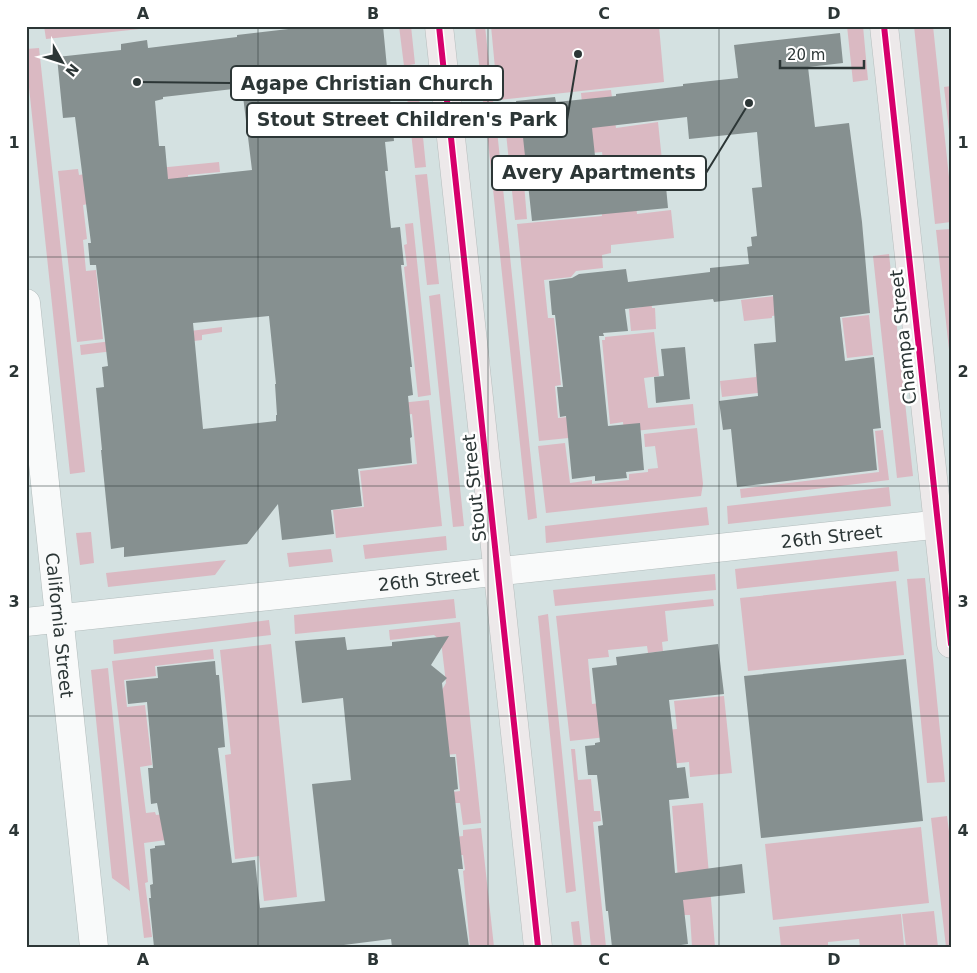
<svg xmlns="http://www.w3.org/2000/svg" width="977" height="973" viewBox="0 0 977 973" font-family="'DejaVu Sans',sans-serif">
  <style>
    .green { fill: #dab9c2 }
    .building { fill: #869090; fill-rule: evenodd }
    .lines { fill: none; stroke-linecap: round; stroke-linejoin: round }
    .minor-casing { stroke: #b2bcbc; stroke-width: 29 }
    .major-casing { stroke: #b6bdbd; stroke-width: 29 }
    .minor { stroke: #f9fafa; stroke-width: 28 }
    .major { stroke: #ede9ea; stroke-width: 28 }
    .cycleway-casing { stroke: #fff; stroke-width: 9 }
    .cycleway { stroke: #d6006c; stroke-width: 6 }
    .grid { fill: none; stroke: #2c3636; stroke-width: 1; stroke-opacity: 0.55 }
    .labels { text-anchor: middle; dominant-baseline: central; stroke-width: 5; stroke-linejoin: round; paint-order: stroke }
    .street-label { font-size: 18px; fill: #2c3636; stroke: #fff }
    .leader { fill: none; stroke: #2c3636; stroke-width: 2 }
    .callout-dot { fill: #2c3636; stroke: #fff; stroke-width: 2 }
    .callout { fill: #fff; stroke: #2c3636; stroke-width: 2 }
    .callout-label { font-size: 19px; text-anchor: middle; font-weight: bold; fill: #2c3636 }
    .neatline { fill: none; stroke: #2c3636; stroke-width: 2 }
    .grid-label { font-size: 16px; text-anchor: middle; font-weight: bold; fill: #2c3636 }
  </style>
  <rect width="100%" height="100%" fill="#d4e1e1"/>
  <path class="green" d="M44,26H168L46,39Z
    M399,26H411L415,64L404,66Z
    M475,26H485L496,128L486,129Z
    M491,26H659L664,82L498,100Z
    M847,26H863L868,80L853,82Z
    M914,26H933L951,196V222L935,224Z
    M39,48L85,472L70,474L26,59V49Z
    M951,86V148L944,87Z
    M418,87L426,167L415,168L406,88Z
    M611,90L616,128L658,122L663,170L605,177L602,152L522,160L527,219L515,220L506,133L584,125L581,93Z
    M497,130L537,518L528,520L487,132Z
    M219,162L220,172L188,175L189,193L176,197L158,168Z
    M78,169L79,175L85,174L88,204L83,205L87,239L83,240L86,271L96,270L103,339L77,342L58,171Z
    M427,174L439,284L427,285L415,175Z
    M633,180L637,214L671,210L674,238L611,245V253L602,255L603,268L576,271L571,277L544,280L548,318H554L561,385L555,386L558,418L606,413L588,436L539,441L517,224L602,216L599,184Z
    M413,223L431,395L418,397L404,267L407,266L404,245L407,244L405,224Z
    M951,229V368L936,230Z
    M889,254L913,476L897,478L873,256Z
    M649,280L652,308H655L656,329L631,331L629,309L642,307L640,281Z
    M440,294L464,526L453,527L429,296Z
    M793,294L790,314L772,316V318L744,321L741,300Z
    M869,315L873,355L847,358L842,318Z
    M222,327V332L202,335V340L81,355L80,345Z
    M654,332L659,376L644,378L648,408L693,404L695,425L624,432L623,422L610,424L602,340H605V337Z
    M756,374H761L803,388L722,397L720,381L756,377Z
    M429,400L442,526L336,538L333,510L364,507L360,471L417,464L412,414L387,417L381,405Z
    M697,428L703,484L701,496L546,513L538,446L565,443L570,483L592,480V484L629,480V474L648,472V469L658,468L655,446L645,447L644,434Z
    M883,430L889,480L741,498L740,489L879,472L875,431Z
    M889,487L891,506L728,524L727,506Z
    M707,507L709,525L546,543L545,526Z
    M91,532L94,563L80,565L76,533Z
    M446,536L447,550L365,559L363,545Z
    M331,549L333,562L289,567L287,553Z
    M897,551L899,571L737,589L735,569Z
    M226,560L215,575L108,587L106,573Z
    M715,574L716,590L555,606L553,590Z
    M925,578L945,782L927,783L907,579Z
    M896,581L904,655L748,671L740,598Z
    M454,599L456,618L295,634L294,615Z
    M713,599L714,606L665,611L668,641L662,642L663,651L648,653L647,646L608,650L609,657L588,659L592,704L618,701L643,733L570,741L556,616Z
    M548,614L576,891L566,893L538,616Z
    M269,620L271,635L114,654L113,640Z
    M460,622L481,823L463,825L460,803H453L452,792L460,791L456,754L445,755L439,695L446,683L441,641L434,635L390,640L389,630Z
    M271,644L297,897L264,901L259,856L235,859L225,755L231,754L220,650Z
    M213,649L214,659L155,666L156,676L124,680L127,707L145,705L152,765L140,767L146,813L155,812L156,815L164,814L166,840L144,843L148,882L145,883L152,937L144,938L112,661Z
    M108,668L130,891L112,878L91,670Z
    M724,696L732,773L690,777L689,762L649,766L646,732L677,729L674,701Z
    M571,749H575L578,780L591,779L594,811H600L601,821L593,822L606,947H591Z
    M703,803L715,947H692L690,915H681L672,806Z
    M947,816L951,847V947H946L931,818Z
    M921,827L929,903L773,920L765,844Z
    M481,828L494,947H470L463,871L465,870L463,855H457L455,837L463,836V830Z
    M934,911L938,947H906L902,914Z
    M901,914L904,946L860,947L859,939L828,942V947H781L779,927Z
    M579,921L582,947H574L571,922Z"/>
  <path class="building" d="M314,26H383L394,141L385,142L388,171H385L391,228L400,227L404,265H401L412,367H410L413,395L408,396L412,437L410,438L412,463L358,469L362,506L331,510L334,534L282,540L278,504L247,544L124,557V547L111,549L101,450H102L96,388L104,387L102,367L108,366L96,265H90L88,243H91L75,117L63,118L57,57L121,50V44L147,40L148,48L237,37V35ZM242,88L252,170L168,179L165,146H159L155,101L163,99V97ZM269,316L276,384H275L277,415H276V421L203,429L193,323Z
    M840,33L843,63L808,67L815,127L849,123L862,222L870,313L840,317L845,361L874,357L881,428L873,429L877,470L737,487L731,429L723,430L719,401L758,396L754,344L776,342L773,295L714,302L713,299L625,309L628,331L603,333L604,336H599L608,426L640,423L644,470L626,472L627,478L595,481V476L572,479L566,416L560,417L557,387H563L555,315H552L549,281L572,278L579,274L626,269L628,282L710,272V268L749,264L747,247L752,246L751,237L757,236L752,188L762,187L757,132L689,139L687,117L592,128L598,184L665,176L668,208L532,221L522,128H519L516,101L555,97L556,102L616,96V94L683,86V84L738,78L734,45Z
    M685,347L690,399L656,403L654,377L664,376L661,349Z
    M449,636L431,665L447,678L442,683L450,757H455L458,789L454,790L463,869H458L469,947H392L391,939L328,947H154L149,898H151L150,885L153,884L150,849L155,848V846L165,845L157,803L151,804L148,768H153L147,702L128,704L126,681L158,678L157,667L215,661L216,675H219L225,747L218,748L232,863L255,860L260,908L325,901L312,784L351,780L343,698L302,703L295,641L345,637L347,650L392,646V642Z
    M718,644L724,694L669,700L677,768L685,767L689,798L669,800L675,873L742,864L745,893L683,900L688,944L681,945V947H612L608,911H606L598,826L603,825L597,775H588L585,746L595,745V743L600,742L592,668L617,665L616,657Z
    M906,659L923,821L761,838L744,676Z"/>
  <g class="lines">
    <defs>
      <g id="minor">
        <path id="s1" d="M26,303L94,947"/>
        <path id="s2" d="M26,622L951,523"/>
      </g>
      <path id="major" d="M439,26L538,947
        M884,26L951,644"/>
    </defs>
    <use href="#minor" class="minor-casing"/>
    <use href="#major" class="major-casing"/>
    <use href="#minor" class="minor"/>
    <use href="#major" class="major"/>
    <defs>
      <path id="cycleway" d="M439,26L538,947
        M884,26L951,644"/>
    </defs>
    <use href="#cycleway" class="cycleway-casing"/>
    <use href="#cycleway" class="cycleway"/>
  </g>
  <path class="grid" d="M258,26V947M488,26V947M719,26V947M26,257H951M26,486H951M26,716H951"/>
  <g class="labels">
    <g class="street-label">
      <text transform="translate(903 337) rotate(-96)">Champa Street</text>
      <text transform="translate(474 488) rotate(-96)">Stout Street</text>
      <text stroke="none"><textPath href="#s2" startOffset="810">26th Street</textPath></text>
      <text stroke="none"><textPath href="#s2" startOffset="405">26th Street</textPath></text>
      <text stroke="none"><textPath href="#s1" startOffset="324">California Street</textPath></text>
    </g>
  </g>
  <path class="leader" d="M137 82L231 83M578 54L567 120M749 103L706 173"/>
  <g class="callout-dot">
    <circle cx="137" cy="82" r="5"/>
    <circle cx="578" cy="54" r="5"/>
    <circle cx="749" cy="103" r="5"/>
  </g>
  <g class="callout">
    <rect x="231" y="66" width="272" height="34" rx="5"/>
    <rect x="247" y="103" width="320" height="34" rx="5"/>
    <rect x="492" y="156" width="214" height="34" rx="5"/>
  </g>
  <g class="callout-label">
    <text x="367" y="90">Agape Christian Church</text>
    <text x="407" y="126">Stout Street Children's Park</text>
    <text x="599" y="179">Avery Apartments</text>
  </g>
  <rect width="977" height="973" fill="none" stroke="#ffffff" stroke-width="55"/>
  <g transform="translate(62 62) rotate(129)" stroke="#ffffff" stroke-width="4" paint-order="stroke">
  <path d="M0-4L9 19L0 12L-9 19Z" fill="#2c3636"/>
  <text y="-8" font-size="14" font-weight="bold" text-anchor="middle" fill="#2c3636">N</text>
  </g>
  <path d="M780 60v8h84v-8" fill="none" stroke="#2c3636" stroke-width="2.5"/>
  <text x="787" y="60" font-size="15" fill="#2c3636" stroke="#ffffff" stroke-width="4" paint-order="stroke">20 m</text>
  <rect x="28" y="28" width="922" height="918" class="neatline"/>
  <g class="grid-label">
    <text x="143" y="19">A</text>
    <text x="373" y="19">B</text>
    <text x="604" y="19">C</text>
    <text x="834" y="19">D</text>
    <text x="14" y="148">1</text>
    <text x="963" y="148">1</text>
    <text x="14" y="377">2</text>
    <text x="963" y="377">2</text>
    <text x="14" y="607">3</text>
    <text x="963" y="607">3</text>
    <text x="14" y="836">4</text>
    <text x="963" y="836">4</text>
    <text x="143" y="965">A</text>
    <text x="373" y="965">B</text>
    <text x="604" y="965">C</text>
    <text x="834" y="965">D</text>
  </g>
</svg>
